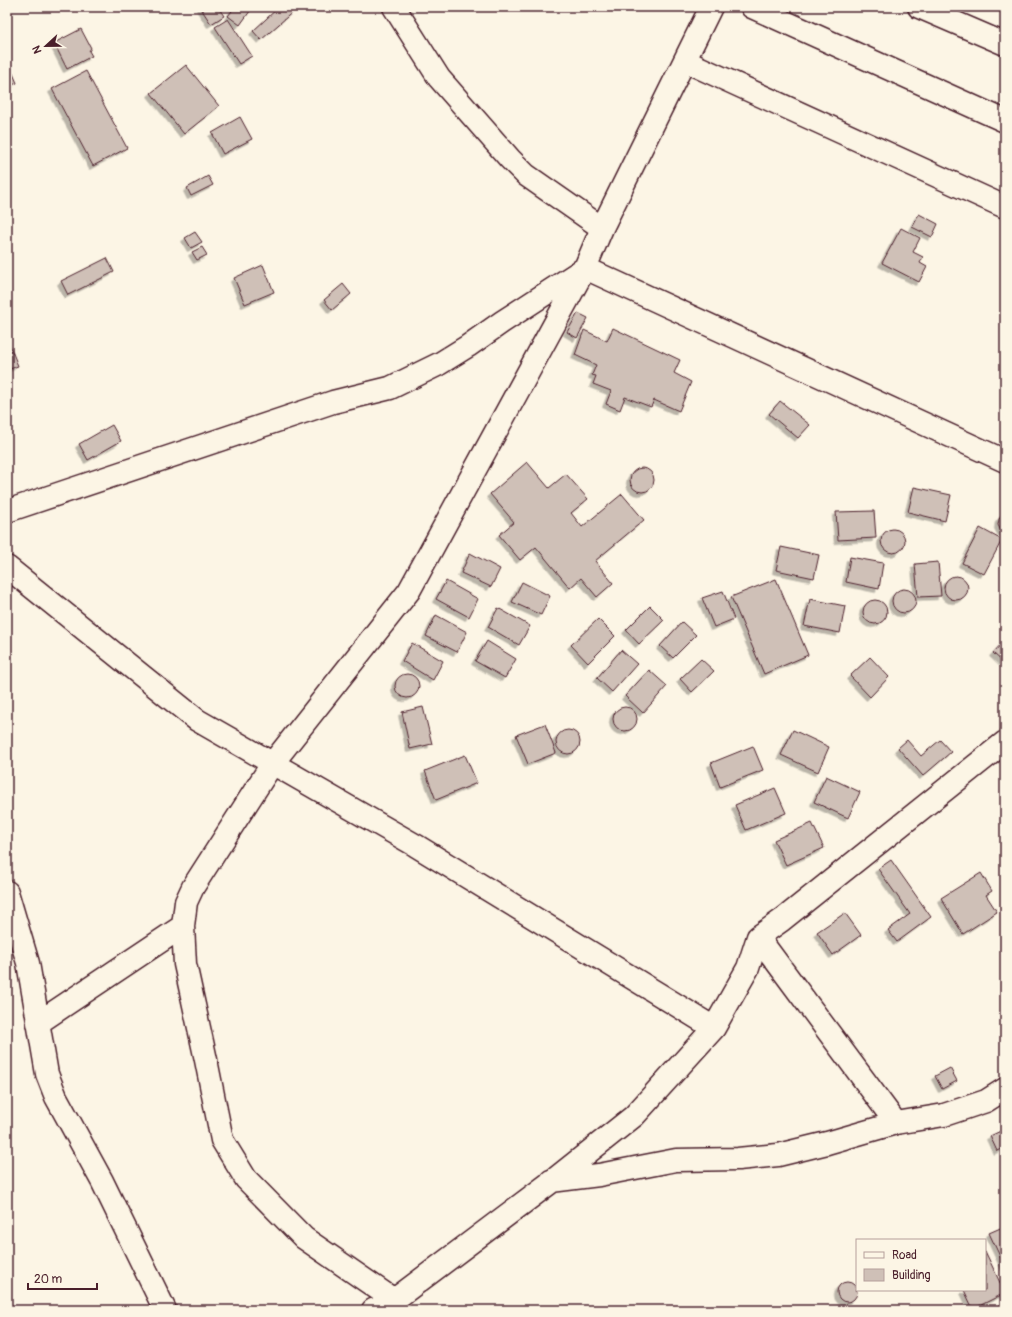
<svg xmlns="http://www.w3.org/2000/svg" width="1012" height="1317" viewBox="0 0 1012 1317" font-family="Pangolin,sans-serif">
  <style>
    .building { fill: #cfc0b7; stroke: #4a1f2b; filter: url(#shadow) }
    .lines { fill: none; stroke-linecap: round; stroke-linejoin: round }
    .minor-casing { stroke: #4a1f2b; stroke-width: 25 }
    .secondary-casing { stroke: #4a1f2b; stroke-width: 25 }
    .minor { stroke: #fcf5e5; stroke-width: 22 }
    .secondary { stroke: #fcf5e5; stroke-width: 22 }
  </style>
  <defs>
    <filter id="shadow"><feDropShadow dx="-3.5" dy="3.5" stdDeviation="0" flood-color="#0004"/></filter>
  </defs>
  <rect width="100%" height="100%" fill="#fcf5e5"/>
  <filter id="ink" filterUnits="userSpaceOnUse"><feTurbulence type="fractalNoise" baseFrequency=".025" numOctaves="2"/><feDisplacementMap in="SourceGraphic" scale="8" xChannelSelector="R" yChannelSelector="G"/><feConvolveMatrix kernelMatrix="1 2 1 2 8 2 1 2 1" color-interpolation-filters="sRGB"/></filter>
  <g filter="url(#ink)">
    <path class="building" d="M200,7H218L224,16L211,24Z
      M235,7H253L240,25L228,16Z
      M279,7H294L296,9L261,40L253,31Z
      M228,19L252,56L239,64L215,27Z
      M81,29L91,48L89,51L92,56L67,69L54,43Z
      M186,65L219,106L184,134L151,93Z
      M11,69L17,83L7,87V71Z
      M86,71L127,148L93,166L52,89Z
      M240,117L252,139L223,154L212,133Z
      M208,176L213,185L191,196L187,188Z
      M919,214L938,224L932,237L912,227Z
      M901,228L920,238L913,252L923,257L920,263L927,267L919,282L882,263Z
      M195,232L202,242L191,248L185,238Z
      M202,247L207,255L197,260L192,252Z
      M107,258L114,272L68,295L61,281Z
      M263,265L274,292L245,304L234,278Z
      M343,284L351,294L332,310L324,300Z
      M578,313L588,318L577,338L567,332Z
      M613,328L680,360L674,373L691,382L679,411L654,400L651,407L625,397L620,410L606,404L611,391L593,384L596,376L592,375L596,365L575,355L584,330L607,341Z
      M10,346L18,366L7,370V347Z
      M780,401L810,425L798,438L769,414Z
      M112,425L121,441L88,460L79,444Z
      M527,462L549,488L566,474L588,499L571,513L582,527L622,494L644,520L595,561L613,583L597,597L581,578L570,588L536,547L520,560L499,535L514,522L490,494Z
      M630 480a12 12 0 1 1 24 0a12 12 0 1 1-24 0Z
      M914,487L951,495L945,521L908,512Z
      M874,511L876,538L838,540L836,512Z
      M1005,512V534L1001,531L998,525L999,519Z
      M980,528L1002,540L984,574L962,563Z
      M881 541a12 12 0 1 1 24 0a12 12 0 1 1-24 0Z
      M781,547L819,555L814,578L776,570Z
      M470,553L500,569L491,587L461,573Z
      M850,557L883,563L879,589L846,582Z
      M938,562L941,596L918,597L915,564Z
      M944 588a12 12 0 1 1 24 0a12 12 0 1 1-24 0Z
      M776,579L808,655L764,674L731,597Z
      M446,581L478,599L469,617L436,599Z
      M522,582L550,596L541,615L512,602Z
      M892 601a12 12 0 1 1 24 0a12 12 0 1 1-24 0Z
      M723,591L734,619L714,627L702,598Z
      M810,599L845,606L840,633L804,626Z
      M863 612a12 12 0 1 1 24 0a12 12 0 1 1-24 0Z
      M650,606L664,620L639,644L626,630Z
      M498,608L530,626L519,645L488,627Z
      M436,615L467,632L457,652L426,636Z
      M598,619L615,636L588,663L571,645Z
      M682,622L696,635L673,658L660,646Z
      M1005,640V664L993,653Z
      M487,641L516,659L505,678L475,661Z
      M412,643L443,661L433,680L402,661Z
      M621,650L637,664L612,692L597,678Z
      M870,657L889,677L870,697L850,676Z
      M701,659L714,671L692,692L680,679Z
      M649,670L667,686L643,713L625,696Z
      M395 686a12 12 0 1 1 24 0a12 12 0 1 1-24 0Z
      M613 719a12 12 0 1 1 24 0a12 12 0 1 1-24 0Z
      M423,707L432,744L410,749L402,712Z
      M545,724L556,753L528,764L516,735Z
      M556 742a12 12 0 1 1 24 0a12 12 0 1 1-24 0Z
      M793,730L829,747L818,772L781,755Z
      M907,740L921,756L940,740L951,752L923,776L898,748Z
      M753,746L763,770L720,787L711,763Z
      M465,755L477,783L436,800L425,771Z
      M826,776L860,792L848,818L814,802Z
      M775,788L786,813L746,830L735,805Z
      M812,823L824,848L786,865L774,840Z
      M891,860L931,917L897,942L888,930L910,914L878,869Z
      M981,873L992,891L986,895L997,912L963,934L941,898Z
      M845,913L861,935L833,955L817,932Z
      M950,1068L957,1081L942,1089L935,1076Z
      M1005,1129V1147L997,1151L990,1136Z
      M1005,1226V1267L989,1233Z
      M985,1251L1005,1293L973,1309L964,1290H985Z
      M837 1292a10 10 0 1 1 20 0a10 10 0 1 1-20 0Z"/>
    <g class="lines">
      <defs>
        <path id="minor" d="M394,7L439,78L510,159L526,175L602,228
          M919,7L1005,44
          M685,61L1005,207
          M7,511L333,402L390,388L439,364L468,346L502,322L585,268L1005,461
          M7,567L197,720L415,845L714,1028
          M7,892L28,963L47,1074L56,1097L102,1181L165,1310
          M758,937L896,1123L944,1115L986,1101L1005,1089
          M38,1023L183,926
          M551,1181L599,1175L676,1160L738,1159L778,1155L827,1143L896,1123
          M394,1300L304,1238L246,1179L222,1140L206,1060L185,964L183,926L186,902L193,887L272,764L409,591L585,268L602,228L711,7
          M373,1310L394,1300L551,1182L634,1116L714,1028L748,968L758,937L782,920L1005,742"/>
        <path id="secondary" d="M752,7L1005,121"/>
      </defs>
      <use href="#minor" class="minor-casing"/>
      <use href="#secondary" class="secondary-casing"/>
      <use href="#minor" class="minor"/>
      <use href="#secondary" class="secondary"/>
    </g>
  </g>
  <rect width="1012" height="1317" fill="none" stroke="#fcf5e5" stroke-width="24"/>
  <rect x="12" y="12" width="988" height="1293" fill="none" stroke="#4a1f2b" stroke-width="1.5" filter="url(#ink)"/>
  <rect x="856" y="1239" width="130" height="52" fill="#fcf5e5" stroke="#b59f9b"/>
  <rect x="864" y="1252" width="20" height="6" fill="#fcf5e5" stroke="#b59f9b"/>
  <text x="892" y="1259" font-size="12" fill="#4a1f2b">Road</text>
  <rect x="864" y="1269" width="20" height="12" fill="#cfc0b7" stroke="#b59f9b"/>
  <text x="892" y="1279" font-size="12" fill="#4a1f2b">Building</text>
  <g transform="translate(46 46) rotate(248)" stroke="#fcf5e5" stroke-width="3" paint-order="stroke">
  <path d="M0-3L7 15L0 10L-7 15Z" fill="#4a1f2b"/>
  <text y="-6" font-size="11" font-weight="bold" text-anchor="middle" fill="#4a1f2b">N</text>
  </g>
  <path d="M28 1283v6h69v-6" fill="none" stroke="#4a1f2b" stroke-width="2"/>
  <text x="34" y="1283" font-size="12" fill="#4a1f2b" stroke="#fcf5e5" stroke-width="3" paint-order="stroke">20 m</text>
</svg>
